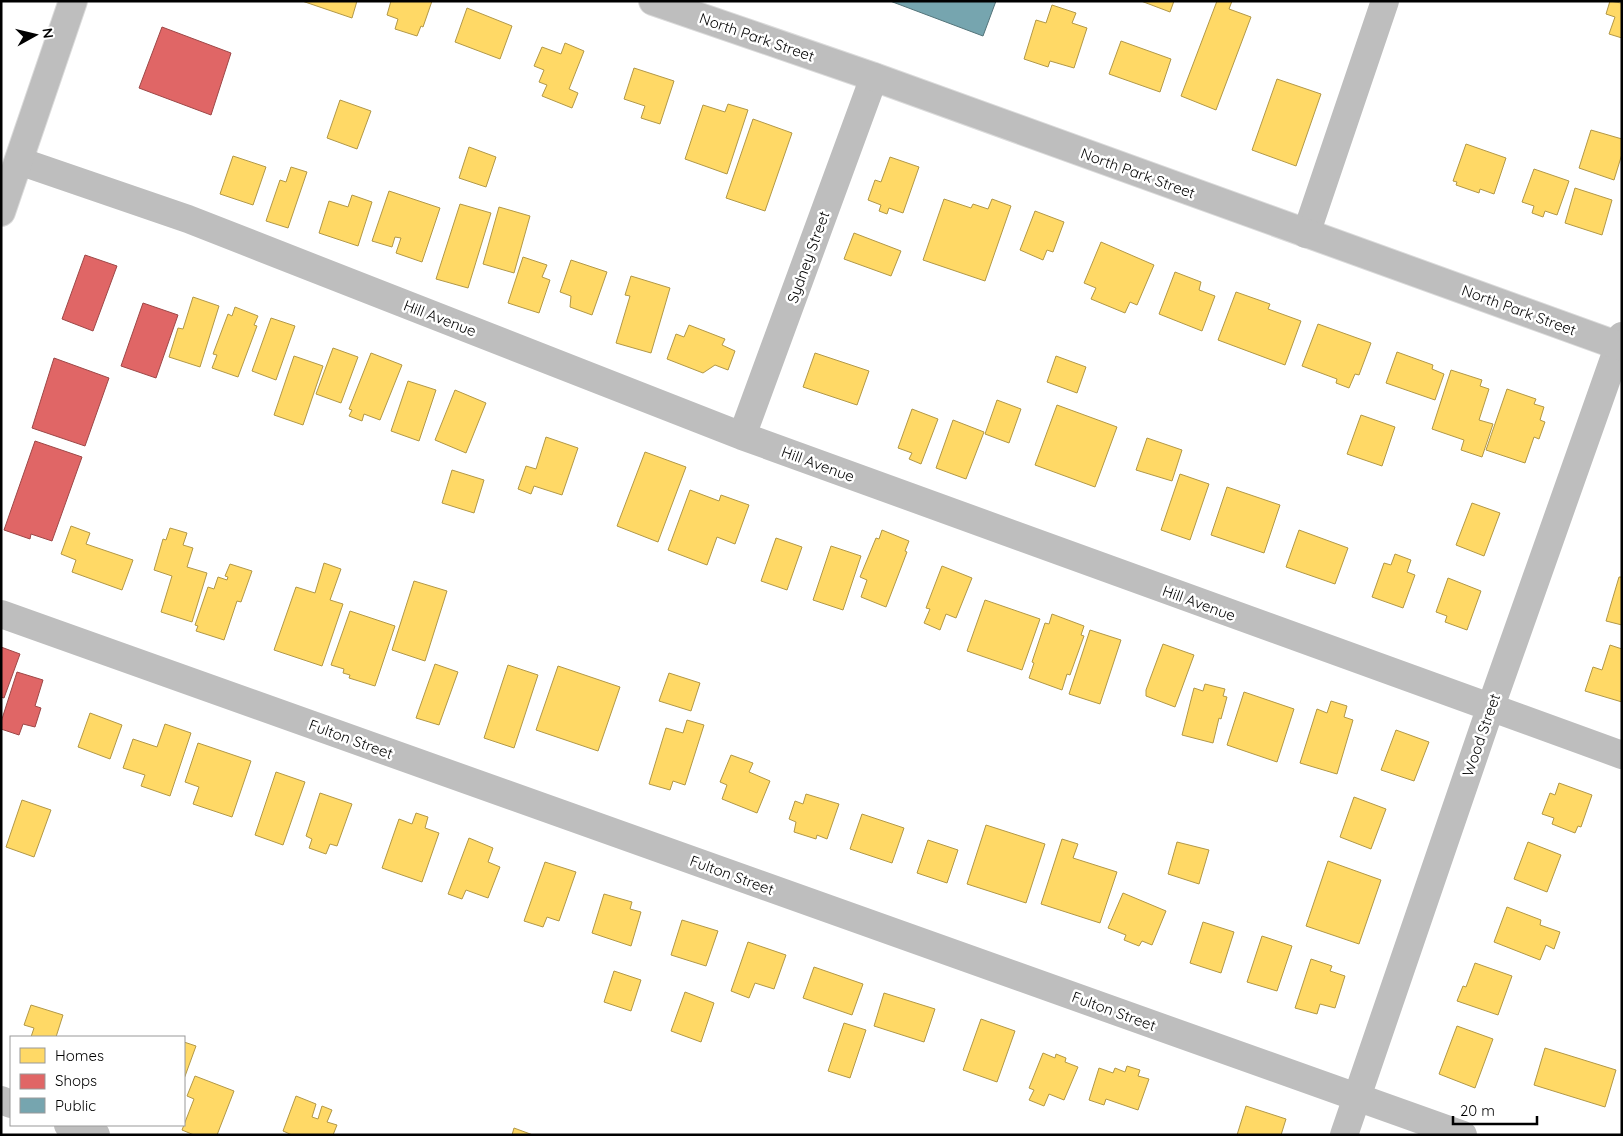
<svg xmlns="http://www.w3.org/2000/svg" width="1623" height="1136" viewBox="0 0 1623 1136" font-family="Quicksand,sans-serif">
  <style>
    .homes { fill: #ffd966; stroke: #b29847 }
    .shops { fill: #e06666; stroke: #9d4747 }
    .public { fill: #76a5af; stroke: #53747a }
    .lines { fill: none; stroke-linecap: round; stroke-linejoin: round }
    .major-casing { stroke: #dbdbdb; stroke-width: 30 }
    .minor { stroke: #bebebe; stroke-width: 28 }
    .major { stroke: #bebebe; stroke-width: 28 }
    .labels { text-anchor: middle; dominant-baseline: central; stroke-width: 5; stroke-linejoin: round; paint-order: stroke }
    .street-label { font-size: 15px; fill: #000; stroke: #fff }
  </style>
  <rect width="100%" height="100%" fill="#fff"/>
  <path class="homes" d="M302,1H357L352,18Z
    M391,1H432L423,27L421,26L417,36L395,29L398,19L387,15Z
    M1141,1H1174L1170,12Z
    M1217,1H1232L1229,9L1251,17L1216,110L1181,96Z
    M1610,1L1621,3L1622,1V38L1609,34L1615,17L1606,14Z
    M1052,5L1076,13L1072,23L1087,28L1074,68L1050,61L1048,67L1024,59L1036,20L1046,23Z
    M467,8L512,26L500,59L455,42Z
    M1121,41L1171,59L1160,92L1109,74Z
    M565,43L584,51L569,89L578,93L572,108L542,96L547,85L539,82L544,70L534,66L542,47L561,54Z
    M634,68L674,81L660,124L641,118L645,106L624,99Z
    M1277,79L1321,94L1296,166L1252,150Z
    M340,100L371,111L357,149L327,138Z
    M728,104L748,110L727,174L685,159L703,105L725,112Z
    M753,119L792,133L765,211L726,198Z
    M1591,130L1622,139V154L1614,180L1579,168Z
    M1466,144L1506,158L1494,194L1480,189L1479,193L1456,185L1457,182L1453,181Z
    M469,147L496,157L486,187L459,178Z
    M233,156L266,167L253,205L220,194Z
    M890,157L919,167L903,213L889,208L887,214L879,211L881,205L868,200L875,180L881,182Z
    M291,167L307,172L288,228L266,221L280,180L286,182Z
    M1534,169L1569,181L1557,215L1545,211L1543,217L1532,213L1534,206L1522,202Z
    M1575,188L1612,200L1602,235L1565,223Z
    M389,191L440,208L422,262L396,253L401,238L395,237L392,247L372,241Z
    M352,195L372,202L358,246L319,233L329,201L348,207Z
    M944,199L971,208L973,204L988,209L992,199L1011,206L985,281L923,260Z
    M460,204L491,213L468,288L436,279Z
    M499,207L530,216L514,273L483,264Z
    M1035,211L1064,222L1053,252L1047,250L1043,260L1020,250Z
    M854,233L901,251L891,276L844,259Z
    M1101,242L1154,265L1137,305L1130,302L1125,313L1091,299L1096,288L1084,283Z
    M523,257L547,265L542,277L550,280L539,313L508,303Z
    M571,260L607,272L592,315L570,307L571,296L560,292Z
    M1175,272L1201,282L1199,290L1215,296L1202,331L1159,314Z
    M631,276L670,288L651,353L616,343L630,296L625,295Z
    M1236,292L1270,304L1268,309L1301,321L1285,365L1218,340Z
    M193,297L219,306L200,367L169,357L178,328L183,329Z
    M235,307L258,316L254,325L257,326L238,377L212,368L217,355L213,354L228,314L232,316Z
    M271,318L295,326L276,380L252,371Z
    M1318,324L1371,343L1359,375L1355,374L1349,388L1336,383L1337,379L1302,366Z
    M689,325L725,339L722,345L735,351L728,370L715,365L703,373L667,359L676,334L684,337Z
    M333,348L358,357L341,403L316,394Z
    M1397,352L1433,365L1432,369L1444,374L1435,400L1386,383Z
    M371,353L402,365L380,420L364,414L362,421L349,416L352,410L349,409Z
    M815,353L869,371L857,405L803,387Z
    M294,356L323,366L303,425L274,415Z
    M1056,356L1086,367L1077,393L1047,382Z
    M1451,370L1482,380L1480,386L1489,389L1479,420L1493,424L1482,457L1461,450L1464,440L1432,429Z
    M408,381L436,390L419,441L391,431Z
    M1507,389L1536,399L1534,404L1544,407L1540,420L1545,422L1539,439L1534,437L1525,463L1486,450Z
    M455,390L486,403L466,453L435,440Z
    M997,400L1021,409L1009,443L985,434Z
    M1057,405L1117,427L1095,487L1035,465Z
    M912,409L938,419L921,464L909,459L912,453L898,448Z
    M1361,415L1395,427L1382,466L1347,454Z
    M953,420L984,432L966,479L936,468Z
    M546,437L578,448L562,495L534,486L531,494L518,489L526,466L536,469Z
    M1147,438L1182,450L1172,481L1136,470Z
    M645,452L686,467L658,542L617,526Z
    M452,470L484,480L474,513L442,503Z
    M1180,474L1209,484L1190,540L1161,530Z
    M1227,487L1280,505L1264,553L1211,535Z
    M690,490L719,501L721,495L749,505L735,544L717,537L707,565L668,550Z
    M1472,503L1500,513L1484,556L1456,545Z
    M71,526L90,533L86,544L133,560L122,590L72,572L76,560L61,554Z
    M170,528L187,533L183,545L193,548L187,567L207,573L192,622L161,612L172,576L154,570L163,539L166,540Z
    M882,530L909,541L905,551L907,552L886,607L861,597L867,580L860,577L876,538L879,539Z
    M1299,530L1348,548L1335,584L1286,567Z
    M776,538L802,547L787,590L761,581Z
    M831,546L861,556L843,610L813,600Z
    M1395,554L1411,560L1407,572L1415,575L1403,608L1372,597L1384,563L1391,565Z
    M324,563L341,569L330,600L343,604L322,666L274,650L296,587L315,593Z
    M230,564L252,571L241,602L237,601L224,640L196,631L198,626L195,625L208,587L214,589L218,577L227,580L228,577L225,576Z
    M942,566L972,578L956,618L946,614L940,630L924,623L930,609L926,608Z
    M1619,577H1622V625L1606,621Z
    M1448,578L1481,591L1467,630L1445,622L1447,616L1436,612Z
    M414,581L447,591L425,661L392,650Z
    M985,600L1040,619L1022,670L967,651Z
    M350,611L395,626L375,686L349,678L350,675L343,673L344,669L331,665Z
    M1052,614L1084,626L1081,635L1084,636L1070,675L1067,674L1062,690L1029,678L1034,663L1032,662L1045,623L1049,624Z
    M1090,630L1121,640L1100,704L1069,694Z
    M1163,644L1194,655L1175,707L1146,696V690Z
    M1610,645L1622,649V702L1585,691L1593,667L1602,670Z
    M435,664L458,672L439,725L416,718Z
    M508,665L538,675L514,748L484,738Z
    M558,666L620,687L598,751L536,730Z
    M669,673L700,683L691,711L659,701Z
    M1205,684L1225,689L1223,696L1227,697L1221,719L1219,718L1213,743L1182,735L1194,688L1203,691Z
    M1244,692L1294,709L1277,762L1227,745Z
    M1331,701L1347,706L1344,717L1353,720L1337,774L1300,763L1317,709L1327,713Z
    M90,713L122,725L110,759L78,747Z
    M687,720L704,725L685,785L673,781L670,790L649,784L666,728L683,733Z
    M165,724L191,733L170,796L141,786L145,775L123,768L133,739L157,747Z
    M1396,730L1429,742L1414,781L1381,770Z
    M198,743L251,761L232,817L193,804L199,787L185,782Z
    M731,755L753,763L749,772L770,781L757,813L722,799L727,785L720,782Z
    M276,772L305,782L283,845L255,835Z
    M1559,783L1592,795L1581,827L1578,826L1575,833L1552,824L1554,818L1542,814L1550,793L1555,795Z
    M320,793L352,804L337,846L330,844L326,854L309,848L312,839L306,836Z
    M806,794L839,804L827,839L817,835L816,839L794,832L796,822L789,819L795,801L803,804Z
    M1354,797L1386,809L1371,849L1340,837Z
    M22,800L51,810L34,857L6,847Z
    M416,813L428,817L425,828L439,833L422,882L382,868L399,819L412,824Z
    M862,814L904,828L892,863L850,849Z
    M986,825L1045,844L1026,903L967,884Z
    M469,838L493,848L488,862L500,867L488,898L466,890L462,899L448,894Z
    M1062,839L1078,844L1073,858L1117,872L1100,923L1041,904Z
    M928,840L958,850L947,883L917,873Z
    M1177,842L1209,850L1199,884L1168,874Z
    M1528,842L1561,855L1547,892L1514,879Z
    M1328,861L1381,880L1359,944L1306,926Z
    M545,862L576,872L559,921L547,917L543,927L524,921Z
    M1123,893L1166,911L1152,945L1142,941L1139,946L1124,940L1126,935L1108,928Z
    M604,894L632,902L630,909L641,912L631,946L592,933Z
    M1507,907L1541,920L1540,925L1560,932L1554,949L1546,945L1540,960L1494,942Z
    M682,920L718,931L706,966L671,955Z
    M1203,922L1234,932L1221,973L1190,963Z
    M1262,936L1292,946L1277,991L1247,982Z
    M748,942L786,955L774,989L755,983L749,998L731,991Z
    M1311,959L1332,966L1330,971L1345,976L1335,1008L1320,1004L1317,1014L1295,1008Z
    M1475,963L1512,976L1498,1015L1457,1001L1463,986L1466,987Z
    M814,967L863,984L852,1015L803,998Z
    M614,971L641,980L631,1011L604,1002Z
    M685,992L714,1003L701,1042L671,1031Z
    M884,993L935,1009L924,1042L874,1026Z
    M31,1005L63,1015L56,1037H31L34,1028L24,1025Z
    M981,1019L1015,1031L997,1082L963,1070Z
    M844,1023L866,1030L850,1078L828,1071Z
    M1457,1026L1493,1039L1475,1088L1439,1074Z
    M184,1042L196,1046L184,1079Z
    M1545,1048L1616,1070L1605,1107L1534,1085Z
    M1043,1053L1055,1058L1056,1054L1066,1058L1065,1062L1078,1067L1064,1100L1049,1094L1044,1106L1029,1100L1034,1090L1029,1088Z
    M1127,1066L1140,1070L1138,1076L1149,1079L1138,1110L1106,1099L1104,1105L1089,1100L1099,1068L1113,1073L1115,1068L1125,1072Z
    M195,1076L234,1091L217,1135H194L182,1130L194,1099L187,1096Z
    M296,1096L316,1104L312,1117L318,1119L322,1106L332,1110L327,1122L337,1125L333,1135H292L283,1131Z
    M1246,1106L1286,1119L1281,1135H1237Z
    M514,1128L533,1135H512Z"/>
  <path class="shops" d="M162,27L231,53L211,115L139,88Z
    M85,255L117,266L93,331L62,319Z
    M143,303L178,315L156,378L121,366Z
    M54,358L109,378L85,446L32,428Z
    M35,441L82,457L52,541L31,534L30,539L4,530Z
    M1,647L20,654L4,698L1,697Z
    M17,672L43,680L35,706L41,708L35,727L23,724L19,735L1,729V722Z"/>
  <path class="public" d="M890,1H996L983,36Z"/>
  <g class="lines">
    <defs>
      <path id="major" d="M653,1L874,77L1622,347
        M1,212L73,1"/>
    </defs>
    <use href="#major" class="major-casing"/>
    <path class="minor" d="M19,161L188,219L742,436L1622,755
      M1306,234L1385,1
      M742,436L874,77
      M1,614L1463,1135
      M1,1100L11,1104
      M68,1125L96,1135
      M1344,1135L1490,709L1622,336"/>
    <use href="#major" class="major"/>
  </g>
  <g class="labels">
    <g class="street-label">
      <text transform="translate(757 37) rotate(19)">North Park Street</text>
      <text transform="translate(1138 173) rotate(20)">North Park Street</text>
      <text transform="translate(808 257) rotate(-70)">Sydney Street</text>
      <text transform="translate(1519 310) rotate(20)">North Park Street</text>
      <text transform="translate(440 318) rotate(21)">Hill Avenue</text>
      <text transform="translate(818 464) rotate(20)">Hill Avenue</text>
      <text transform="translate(1199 603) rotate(20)">Hill Avenue</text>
      <text transform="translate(1481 735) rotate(-71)">Wood Street</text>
      <text transform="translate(351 739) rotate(20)">Fulton Street</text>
      <text transform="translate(732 875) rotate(20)">Fulton Street</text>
      <text transform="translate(1114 1011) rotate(20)">Fulton Street</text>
    </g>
  </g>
  <rect width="1623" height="1136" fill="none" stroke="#000000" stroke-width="5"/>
  <rect x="10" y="1036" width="175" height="90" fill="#ffffff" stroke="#999999"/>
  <rect x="20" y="1048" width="25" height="15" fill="#ffd966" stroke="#999999"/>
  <text x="55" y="1061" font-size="15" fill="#000000">Homes</text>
  <rect x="20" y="1074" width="25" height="15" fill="#e06666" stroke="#999999"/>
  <text x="55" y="1086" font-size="15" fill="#000000">Shops</text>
  <rect x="20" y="1098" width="25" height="15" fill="#76a5af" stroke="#999999"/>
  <text x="55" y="1111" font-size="15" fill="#000000">Public</text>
  <g transform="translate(35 35) rotate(82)" stroke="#ffffff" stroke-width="4" paint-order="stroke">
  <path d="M0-4L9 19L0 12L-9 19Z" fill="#000000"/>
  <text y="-8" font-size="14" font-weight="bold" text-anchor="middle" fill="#000000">N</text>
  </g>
  <path d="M1453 1116v8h84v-8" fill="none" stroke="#000000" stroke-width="2.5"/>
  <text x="1460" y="1116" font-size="15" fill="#000000" stroke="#ffffff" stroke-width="4" paint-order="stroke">20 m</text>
</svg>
